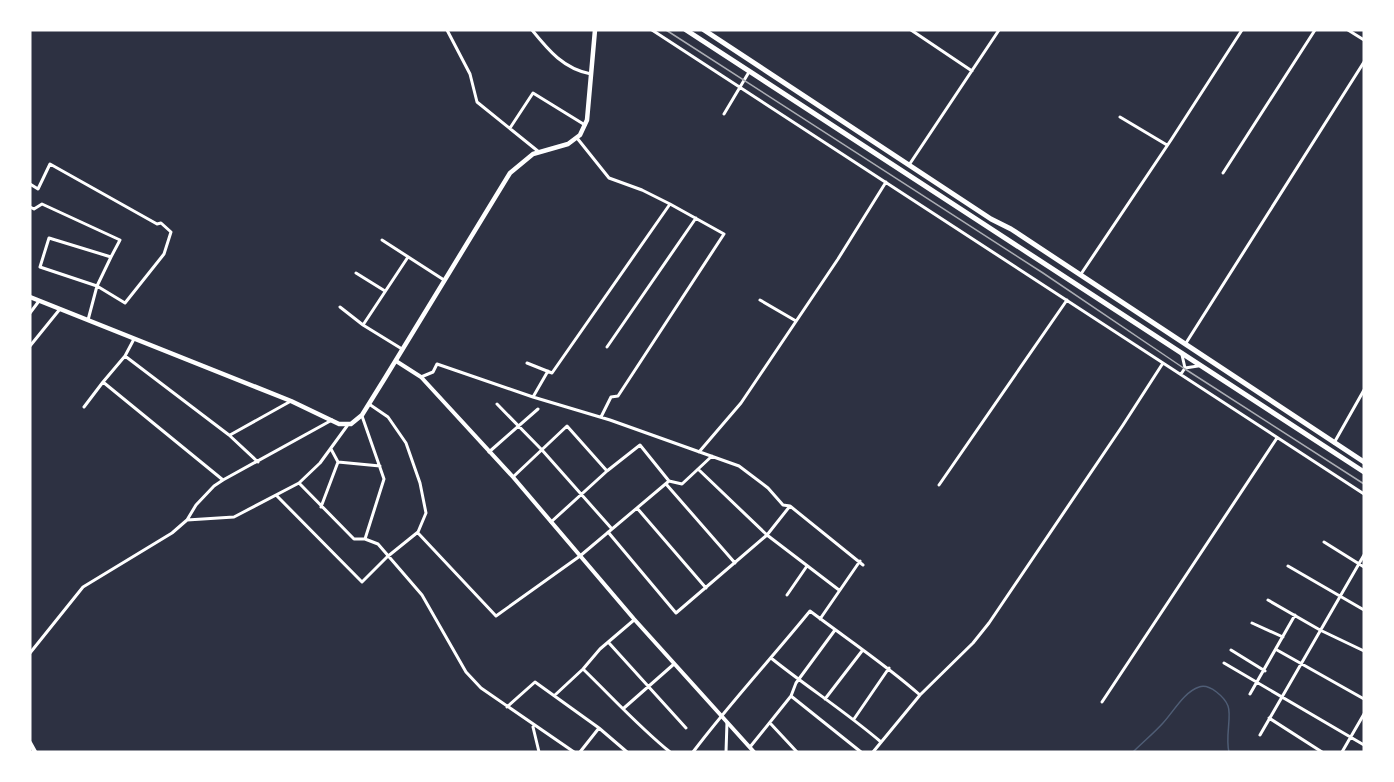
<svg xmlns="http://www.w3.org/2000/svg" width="1394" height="782" viewBox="0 0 1394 782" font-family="'DM Sans',sans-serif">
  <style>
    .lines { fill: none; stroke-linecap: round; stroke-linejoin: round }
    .stream { stroke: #4f5d75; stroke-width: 1.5 }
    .minor { stroke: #fff; stroke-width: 3 }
    .tertiary { stroke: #fff; stroke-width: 4 }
    .secondary { stroke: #fff; stroke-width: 4.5 }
    .primary { stroke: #fff; stroke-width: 5 }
    .tram { stroke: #abadb3; stroke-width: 1.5 }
  </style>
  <rect width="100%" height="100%" fill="#2d3142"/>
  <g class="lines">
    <path class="stream" d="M1133,752C1143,742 1154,733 1163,723C1174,711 1184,692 1199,687C1210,683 1225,698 1228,706C1232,716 1225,737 1229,752"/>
    <path class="minor" d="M447,30L470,74L477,102L539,152
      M532,30C549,51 564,69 591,74
      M652,30L1364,494
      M911,30L972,71
      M1348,30L1364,40
      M724,114L749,72
      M1120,117L1167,145
      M510,128L533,93L585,125
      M577,138L609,178L642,190L670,204L724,234L618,396L611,397L601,417
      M909,165L999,30
      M1223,173L1315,30
      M30,184L38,189L50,164L157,224L161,223L171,232L164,254L125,303L97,286L111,257
      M30,207L34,209L42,204L120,240L111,257L49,238L40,267L97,286L88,320
      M382,240L444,280
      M356,273L385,291
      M1081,274L1171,140L1242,30
      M760,300L796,321
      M340,307L363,325
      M30,313L39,301
      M134,339L125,356L103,382L223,480
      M1186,343L1364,62
      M30,346L60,309
      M607,347L696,218
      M402,349L363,325L408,257
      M125,356L229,435L258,462
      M527,363L552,373L670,204
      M1185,368L1198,366
      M1181,374L1185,368L1182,355
      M421,377L433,372L437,364L533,397L610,420L739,466L768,488L783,505L790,506
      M533,397L548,371
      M497,404L542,450L612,529
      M84,407L103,382
      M362,416L384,479L365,539
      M230,435L291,401
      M1334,443L1364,390
      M489,452L538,409
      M699,452L741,403L838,259L886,182
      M338,462L380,466
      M698,469L767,535L839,590
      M513,477L567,426L607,471
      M299,483L354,539H365L378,544L422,595L466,672L481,688L574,752
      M666,484L735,563
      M939,485L1067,300
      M277,496L362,582L387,557L418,532L426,513L420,483L406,443L388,417L369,404
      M321,507L338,462L331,449
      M637,508L706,588
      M187,520L234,517L299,483L320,463L347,426
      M551,522L607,471L640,445L669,481L682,484L712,456
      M608,532L676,613L767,535L790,506L863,565
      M418,533L496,616L580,556L669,481
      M1324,542L1364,567
      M1288,566L1364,610
      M787,595L807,566
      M1268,600L1320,630L1364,651
      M820,619L860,561
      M1252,623L1283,637
      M609,643L686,728
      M1231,650L1265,671
      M1277,650L1364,699
      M30,653L83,587L172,533L187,520L196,505L214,486L223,480L332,420
      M771,658C807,687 846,712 881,742
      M1224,663L1364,745
      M583,669C612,697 639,727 670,752
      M1250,694L1295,615
      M555,695L583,669L600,649L634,620
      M791,696L861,752
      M825,699L862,651
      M1102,702L1277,438
      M507,707L535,682L599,728L627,752
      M624,708L674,664
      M1269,718L1322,752
      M854,719L889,668
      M770,723L797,752
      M533,727L539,752
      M1260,735L1364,555
      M750,747L791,696L796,683L835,630
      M580,752L599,728
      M693,752C730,703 771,659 810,611C847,639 885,664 920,695
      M726,752L727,722
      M873,752L920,695L973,643L989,623L1123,425L1163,363
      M1342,752L1364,714"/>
    <path class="tertiary" d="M396,361L421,377L513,477L634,619L754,752"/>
    <path class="secondary" d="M30,297L291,401L339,424H351L362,415L385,378L510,173L533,154L568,144L580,135L587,120L595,30
      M30,743L35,752"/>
    <path class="primary" d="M686,30L1364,472
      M704,30L991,219L1011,229L1364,462"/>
    <path class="tram" d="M666,30L1043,273L1185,369L1364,484"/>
  </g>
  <rect width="1394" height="782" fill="none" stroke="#ffffff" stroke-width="63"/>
</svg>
